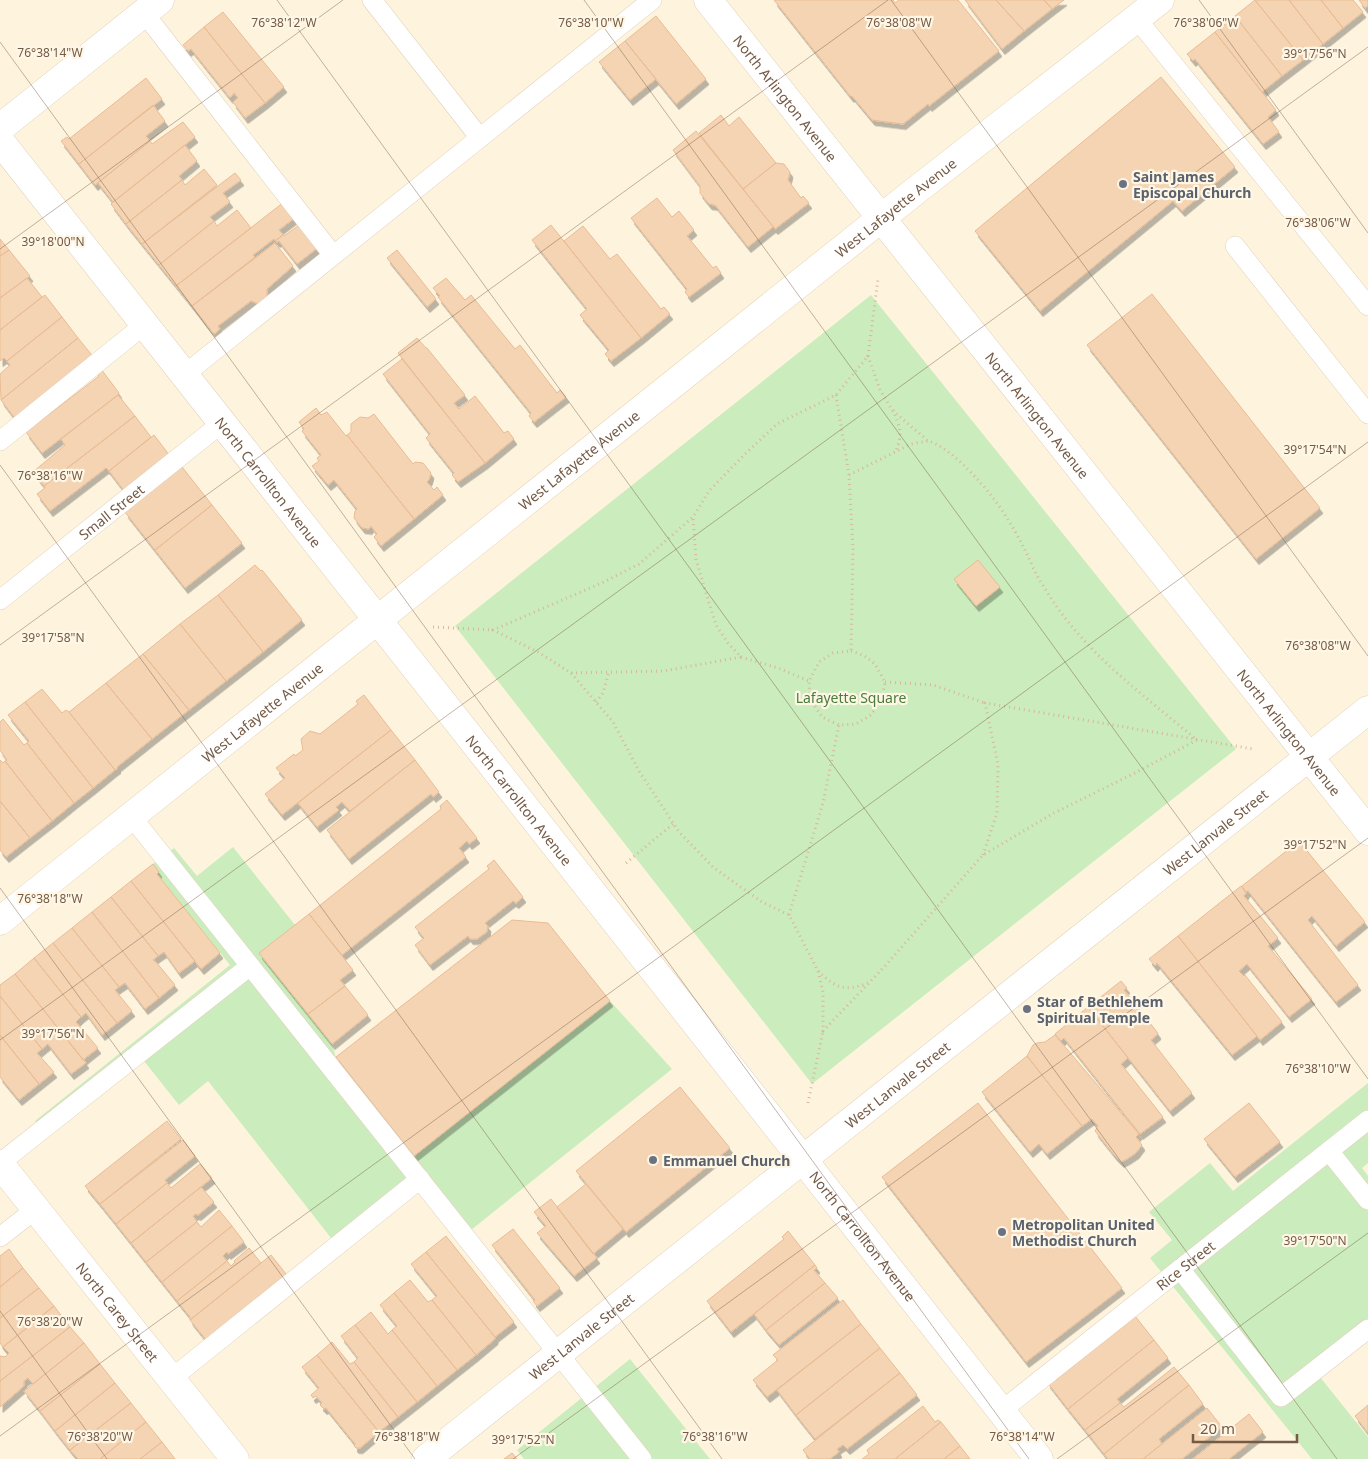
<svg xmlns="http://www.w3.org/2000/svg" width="1368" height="1459" viewBox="0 0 1368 1459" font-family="'Noto Sans',sans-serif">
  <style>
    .green { fill: #cbecbc }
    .building { fill: #f5d4b4; stroke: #e9bb93; filter: url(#shadow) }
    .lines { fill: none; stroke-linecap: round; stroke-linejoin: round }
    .service-casing { stroke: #e2d0ba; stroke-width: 20 }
    .minor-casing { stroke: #e2d0ba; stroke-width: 29 }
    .tertiary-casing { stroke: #e2d0ba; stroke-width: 29 }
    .secondary-casing { stroke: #e8d2b7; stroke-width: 29 }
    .path { stroke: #d9b798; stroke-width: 3; stroke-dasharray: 1 4; stroke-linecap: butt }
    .service { stroke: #fff; stroke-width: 19 }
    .minor { stroke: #fff; stroke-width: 28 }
    .tertiary { stroke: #fff; stroke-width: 28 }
    .secondary { stroke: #fff; stroke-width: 28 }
    .ticks { fill: none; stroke: #755a45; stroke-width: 1; stroke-opacity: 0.45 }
    .worship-dot { fill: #6b7280; stroke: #fff7e6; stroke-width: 2 }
    .labels { text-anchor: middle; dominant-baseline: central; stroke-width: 4.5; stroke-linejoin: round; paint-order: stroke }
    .street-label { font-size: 14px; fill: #755a45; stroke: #fff7e6 }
    .worship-label { font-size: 14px; font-weight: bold; fill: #5b616d; stroke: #fff7e6; text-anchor: start }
    .park-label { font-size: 14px; fill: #4a7c3c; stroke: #fff7e6 }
    .ticks-label { font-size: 12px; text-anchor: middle; fill: #755a45; stroke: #fff7e6; stroke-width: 4.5; stroke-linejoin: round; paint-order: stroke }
  </style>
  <defs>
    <filter id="shadow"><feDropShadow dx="3" dy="5.5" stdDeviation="0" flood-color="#0004"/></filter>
  </defs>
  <rect width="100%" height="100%" fill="#fef4de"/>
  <path class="green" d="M871,295L1236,749L812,1084L455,626Z
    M233,847L295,925L259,953L332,1044L336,1058L414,1156L610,1001L672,1069L471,1230L431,1179L290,1279L331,1238L208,1081L179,1105L140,1056L42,1133L35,1121L230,965L157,874L159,872L153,864L174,848L197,876Z
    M1368,1083V1127L1365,1129L1368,1133V1163L1362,1168L1368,1176V1331L1316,1372L1368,1437V1459H1312L1150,1258L1172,1240L1149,1212L1210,1163L1233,1191Z
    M630,1359L710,1459H524L517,1450Z"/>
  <path class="building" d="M774,0H893L895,3L899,0H958L999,51L929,106L928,104L903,124L872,120L852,96L851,97Z
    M965,0H996L1024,31L1002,49Z
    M996,0H1044L1052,9L1024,31Z
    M1044,0H1064L1052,9Z
    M1255,0H1289L1323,44L1303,60Z
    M1255,0L1303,60L1282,76L1235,16Z
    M1289,0H1321L1343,28L1323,44Z
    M1321,0H1353L1363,12L1343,28Z
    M1359,0H1368V6L1365,8Z
    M223,12L284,87L265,103L204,27Z
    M656,16L706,79L676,104L625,41Z
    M1235,16L1282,76L1262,92L1215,32Z
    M204,27L265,103L245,118L233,102L238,98L234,93L230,98L191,49L188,51L183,45Z
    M1215,32L1276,110L1268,117L1279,132L1263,144L1195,59L1193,61L1187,54Z
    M625,41L656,79L630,100L599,62Z
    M1161,77L1235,167L1182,211L1173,201L1040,311L975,231Z
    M146,78L162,99L79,164L61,141L67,137L69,139Z
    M153,105L165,121L146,136L150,141L95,185L79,164Z
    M721,115L729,126L739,117L776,163L743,189L699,133Z
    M183,122L195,137L113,202L98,183L150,141L152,144Z
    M696,131L775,229L773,227L748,247L715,205L709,204L700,193V186L673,150Z
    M185,145L197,161L179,176L182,180L126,224L111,204Z
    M776,163L784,164L790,172L788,180L801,198L803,196L809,203L775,229L743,189Z
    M204,169L217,185L142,244L126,224L182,180L185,185Z
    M235,173L241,180L223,193L230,202L210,217L214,221L159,265L142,244Z
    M657,198L672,217L679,211L694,230L687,236L713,268L716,266L721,273L689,297L685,292L687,289L631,218Z
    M284,202L296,217L279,230L283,235L275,241L274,239L253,255L255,257L192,306L176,286Z
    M237,210L251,228L176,286L159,265L214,221L217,226Z
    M302,223L320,246L297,264L279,241L277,242L275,241L283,235L284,236Z
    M551,225L641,338L611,361L605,354L609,350L580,315L587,309L532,240Z
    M583,226L610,259L617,254L661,309L664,307L670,314L641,338L564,241Z
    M0,239L9,250L0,256Z
    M275,243L293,266L267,289V298L259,304L251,301L218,326L220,329L214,334L192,306Z
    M9,250L30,276L0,298V256Z
    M397,250L436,299L427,307L387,258Z
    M27,278L42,297L0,330V298Z
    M446,278L465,300L471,295L515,349L520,345L557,393L560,390L566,397L534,422L529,416L531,413L438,297L440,296L433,288Z
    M1152,294L1320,508L1256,559L1087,345Z
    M45,295L62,317L7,361L4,358L0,361V330Z
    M62,317L78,338L1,400L0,374L10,365L7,361Z
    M78,338L95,359L17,421L1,400Z
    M417,338L426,348H427L465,395L454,403L459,409L475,396L504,433L508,431L514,439L485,463L398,353Z
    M402,359L485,463L458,482L452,475L454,473L426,438L430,434L383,374Z
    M101,369L119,393L118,395L42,453L26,432L99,376L96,373Z
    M118,395L135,416L44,486L33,472L65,445L61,439Z
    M316,408L321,415L327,412L346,436L347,435L414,519L381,546L374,537L377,534L371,526L369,529L362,528L354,518L355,511L357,509L334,480L328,485L312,466L319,461L317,458L321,455L302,431L304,429L299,422Z
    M374,414L413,464L415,462L423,463L431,473L429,480L427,482L434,490L437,487L443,495L414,519L347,435L351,432V424L360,417L368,418Z
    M135,416L151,437L109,471L106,468L50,511L37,494L45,488L44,486Z
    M154,435L170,456L125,492L109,471Z
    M182,467L212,505L155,550L125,512Z
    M212,505L242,543L185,588L155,550Z
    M978,560L1000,587L976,606L954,579Z
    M255,565L261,571L262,570L302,620L263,652L218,595Z
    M218,595L263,652L226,681L180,624Z
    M180,624L226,681L189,710L143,654Z
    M143,654L189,710L152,739L106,683Z
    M106,683L152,739L117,767L118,768L115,770L69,712Z
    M42,689L62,713L66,710L69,712L115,770L93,788L25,702Z
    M364,695L391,730L282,815L265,794L285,778L276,768L294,754L295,756L303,750L301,739L310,731L320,734L358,704L356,701Z
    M25,702L93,788L74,803L27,743L29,741L8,715Z
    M3,719L24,745L27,743L74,803L52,821L5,761L7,760L0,750V722Z
    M391,730L415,760L350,811L342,802L336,807L339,810L317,827L298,803Z
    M0,760L3,763L5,761L52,821L30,838L0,801Z
    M415,760L439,792L433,797L431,794L349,859L327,830Z
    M447,800L477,838L469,844L467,841L459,848L466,857L342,955L309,914L441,809L440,806Z
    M0,801L30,838L6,857L0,850Z
    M1299,841L1365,922L1336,946L1312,916L1308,920L1358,985L1336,1002L1248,891L1246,892L1242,886Z
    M494,860L523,897L516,903L513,901L485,923L488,926L487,932L477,939H470L468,936L430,965L415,945L424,938L415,927L489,869L487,866Z
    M153,864L159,872L157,874L220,953L201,969L131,881Z
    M131,881L195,961L179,973L164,952L158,956L111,897Z
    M1241,886L1246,893L1244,896L1278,938L1268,946L1312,999L1289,1017L1247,964L1239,971L1244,976L1245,975L1282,1022L1260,1040L1178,936Z
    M111,897L158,956L153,960L156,962L175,985L159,998L92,912Z
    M92,912L159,998L145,1009L125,983L119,987L72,928Z
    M309,914L353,970L340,980L345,986L308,1014L259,953Z
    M512,920L548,923L610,1001L414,1156L336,1057Z
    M72,928L119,987L115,990L132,1011L117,1023L53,943Z
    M1178,936L1257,1036L1232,1055L1157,963L1155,966L1149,959Z
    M53,943L117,1023L102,1035L86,1013L81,1017L34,958Z
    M34,958L81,1017L76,1022L98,1048L83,1060L15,974Z
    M15,974L86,1063L71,1074L48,1044L42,1049L0,996V985Z
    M1121,981L1127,988L1124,990L1157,1032L1158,1034L1151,1040L1192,1093L1170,1111L1088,1007Z
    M345,986L368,1015L332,1044L308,1014Z
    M0,996L42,1049L37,1053L54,1072L39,1084L0,1035Z
    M1088,1007L1128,1058L1121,1064L1163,1117L1140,1134L1064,1038L1061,1041L1055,1034Z
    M0,1035L39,1084L19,1100L0,1077Z
    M1055,1035L1139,1134L1136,1137L1142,1145L1136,1153L1127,1159L1121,1162L1115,1156L1095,1131L1098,1126L1092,1119L1082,1126L1027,1056L1033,1045L1037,1043L1045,1042Z
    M1027,1056L1082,1126L1047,1154L1039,1144L1030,1152L982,1092Z
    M680,1087L730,1148L626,1232L576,1171Z
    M978,1103L1122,1288L1026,1362L882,1177Z
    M1249,1103L1280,1142L1235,1177L1204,1139Z
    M167,1121L181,1139L100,1204L85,1186Z
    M183,1140L195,1156L165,1180L167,1183L116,1224L100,1204Z
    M200,1164L212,1178L131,1243L116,1224L167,1183L171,1188Z
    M586,1184L623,1229L593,1254L557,1207Z
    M201,1187L214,1202L198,1215L196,1214L193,1216L197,1222L146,1262L131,1243Z
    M551,1199L597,1258L574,1276L537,1233L546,1226L534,1212Z
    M219,1210L232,1226L162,1282L146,1262L197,1222L201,1227Z
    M232,1226L244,1242L228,1254L227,1252L223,1256L227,1261L177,1301L162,1282Z
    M513,1229L560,1288L537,1306L533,1301L535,1300L492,1245Z
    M788,1231L815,1265L731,1332L707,1301L784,1239L782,1237Z
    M446,1236L514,1322L495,1337L426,1252Z
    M249,1248L261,1263L190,1320V1317L177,1301L227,1261L231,1266L235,1262L234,1261Z
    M9,1249L23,1268L0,1287V1256Z
    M426,1252L495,1337V1339L476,1355L432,1300L437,1296L411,1264Z
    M271,1255L290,1279L211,1346L190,1320Z
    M815,1265L817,1268L814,1270L825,1283L766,1330L754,1314Z
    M23,1268L39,1288L0,1318V1287Z
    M410,1280L428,1302L432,1300L476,1355L457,1370L394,1293Z
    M825,1283L838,1298L779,1345L766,1330Z
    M39,1288L54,1306L3,1347L0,1343V1318Z
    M394,1293L457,1370L437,1386L392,1330L397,1326L380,1305Z
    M843,1300L861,1324L767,1397L753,1380L778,1360L773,1355Z
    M54,1306L70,1327L0,1381V1356L5,1357L9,1353L3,1347Z
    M371,1312L388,1334L392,1330L437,1386L417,1402L355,1325Z
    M1135,1316L1154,1340L1068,1409L1047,1382L1053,1377L1056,1380Z
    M861,1324L880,1348L796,1415L777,1390Z
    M355,1325L417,1402L398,1417L354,1362L358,1358L341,1336Z
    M70,1327L84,1343L33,1384L28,1378L24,1381V1386L0,1407V1381Z
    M1154,1340L1168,1358L1117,1399L1120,1403L1085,1430L1068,1409Z
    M332,1342L350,1364L354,1362L398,1417L379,1432L317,1355Z
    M84,1343L100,1364L40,1411L24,1391Z
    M880,1348L900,1373L815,1439L796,1415Z
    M317,1355L379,1432L360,1448H356L354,1446L355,1444L326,1408L324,1409L320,1405L322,1403L316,1396L313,1398L311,1395L319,1388L302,1367Z
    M100,1364L115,1383L55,1431L40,1411Z
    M1174,1367L1189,1385L1104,1454L1085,1430L1120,1403L1124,1407Z
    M900,1373L917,1395L847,1449L843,1445L837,1449L839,1452L830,1459H810L803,1450Z
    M115,1383L131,1403L70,1450L55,1431Z
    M1189,1385L1203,1404L1159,1439L1162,1444L1143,1459H1108L1104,1454Z
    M131,1403L146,1422L100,1459H78L70,1450Z
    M1368,1405V1433L1355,1416Z
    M923,1406L935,1422L938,1420L941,1422L895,1459H862L869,1454L867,1450Z
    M1207,1408L1222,1427L1182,1459H1143Z
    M1249,1414L1263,1432L1229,1459H1193Z
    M146,1422L162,1442L140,1459H100Z
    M941,1422L960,1446L944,1459H895Z
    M162,1442L175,1459H140Z
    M960,1446L970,1459H944Z
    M512,1453L517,1459H504Z"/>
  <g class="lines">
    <defs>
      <g id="service">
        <path d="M372,0L480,138"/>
        <path d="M144,13L333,255"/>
        <path d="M1137,19L1368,306"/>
        <path d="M1235,246L1368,414"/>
        <path d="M184,375L652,0"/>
        <path d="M0,441L144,325"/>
        <path id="s1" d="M0,600L222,423"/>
        <path d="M131,816L642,1459"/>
        <path d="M1329,1151L1368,1200"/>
        <path d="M0,1163L250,966"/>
        <path d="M0,1237L36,1209"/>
        <path d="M1180,1269L1281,1397L1368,1329"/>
        <path d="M171,1379L420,1179"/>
        <path id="s2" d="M1001,1411L1368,1120"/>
      </g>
      <g id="minor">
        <path id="s3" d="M708,0L1368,831"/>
        <path id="s4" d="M0,141L1039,1459"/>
        <path id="s5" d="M426,1459L1368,710"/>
      </g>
      <path id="tertiary" d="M0,128L160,0"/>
      <g id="secondary">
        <path id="s6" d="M0,921L914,192L1160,0"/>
        <path id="s7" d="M0,1164L235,1459"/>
      </g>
    </defs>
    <use href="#service" class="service-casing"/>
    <use href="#minor" class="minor-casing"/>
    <use href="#tertiary" class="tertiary-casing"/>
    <use href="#secondary" class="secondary-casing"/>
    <path class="path" d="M868,356L880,390L892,410L928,441C945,445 967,468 978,480C997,500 1013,526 1025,550C1031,562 1036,576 1044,587C1082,651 1141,693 1197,740L1133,774L1054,813L983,855L886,965L823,1031V992L818,971L789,915L762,902L714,868L679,832L639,771L613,722L571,673L538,652L493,630L604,582L639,564L693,517L709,491L745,454L777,424L836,395Z
      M868,356L878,279
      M836,395L849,475L853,548L851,651
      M893,410C900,428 903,433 896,451
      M849,475L911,444L928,441
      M433,627L493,630
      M851,651L865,656L875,664L885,682L882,698L871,715L856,724L839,725L822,717L810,699L809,681L819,662L833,653Z
      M741,657L778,668L809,681
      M571,673L664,671L741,657L728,643L716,625L708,600L696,559L693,517
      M885,682L933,685L985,703
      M596,702L603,693L609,672
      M983,855L997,813L998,765L985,703L1253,749
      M626,863L673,824
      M789,915L823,803L839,725
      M818,971C836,988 844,992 868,983
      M808,1103L823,1031"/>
    <use href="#service" class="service"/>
    <use href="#minor" class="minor"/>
    <use href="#tertiary" class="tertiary"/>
    <use href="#secondary" class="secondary"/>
  </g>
  <path class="ticks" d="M277,0L1337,1459M584,0L1368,1079M891,0L1368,656M1199,0L1368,233M0,42L1029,1459M0,249L343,0M0,465L722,1459M0,645L888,0M0,888L415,1459M0,1040L1368,47M0,1311L107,1459M0,1436L1368,442M513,1459L1368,838M1057,1459L1368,1233"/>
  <g class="worship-dot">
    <circle cx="1123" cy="184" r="5"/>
    <circle cx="1027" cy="1009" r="5"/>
    <circle cx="653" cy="1160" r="5"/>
    <circle cx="1002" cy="1232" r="5"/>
  </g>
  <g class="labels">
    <g class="street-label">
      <text stroke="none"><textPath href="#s3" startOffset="125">North Arlington Avenue</textPath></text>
      <text stroke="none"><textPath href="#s6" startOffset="1145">West Lafayette Avenue</textPath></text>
      <text stroke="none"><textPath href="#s3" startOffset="530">North Arlington Avenue</textPath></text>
      <text stroke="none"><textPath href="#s6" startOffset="740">West Lafayette Avenue</textPath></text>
      <text stroke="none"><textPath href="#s4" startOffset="434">North Carrollton Avenue</textPath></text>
      <text stroke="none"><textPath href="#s1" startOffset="142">Small Street</textPath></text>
      <text stroke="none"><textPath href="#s6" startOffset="335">West Lafayette Avenue</textPath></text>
      <text stroke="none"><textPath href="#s3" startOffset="935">North Arlington Avenue</textPath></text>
      <text stroke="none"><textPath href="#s4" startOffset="839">North Carrollton Avenue</textPath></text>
      <text stroke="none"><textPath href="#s5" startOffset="1008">West Lanvale Street</textPath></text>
      <text stroke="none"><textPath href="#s5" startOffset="602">West Lanvale Street</textPath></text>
      <text stroke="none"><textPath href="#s4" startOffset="1394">North Carrollton Avenue</textPath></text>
      <text stroke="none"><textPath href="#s2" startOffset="235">Rice Street</textPath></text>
      <text stroke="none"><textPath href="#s7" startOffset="189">North Carey Street</textPath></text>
      <text stroke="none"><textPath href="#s5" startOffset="198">West Lanvale Street</textPath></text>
    </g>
    <g class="worship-label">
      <text x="1133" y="176">Saint James<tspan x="1133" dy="16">Episcopal Church</tspan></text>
      <text x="1037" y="1001">Star of Bethlehem<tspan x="1037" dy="16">Spiritual Temple</tspan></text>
      <text x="663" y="1160">Emmanuel Church</text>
      <text x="1012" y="1224">Metropolitan United<tspan x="1012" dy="16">Methodist Church</tspan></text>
    </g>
    <g class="park-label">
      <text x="851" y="697">Lafayette Square</text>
    </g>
  </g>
  <g class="ticks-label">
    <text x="284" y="27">76°38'12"W</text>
    <text x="591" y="27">76°38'10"W</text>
    <text x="899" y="27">76°38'08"W</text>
    <text x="1206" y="27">76°38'06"W</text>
    <text x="50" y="57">76°38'14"W</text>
    <text x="1315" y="58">39°17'56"N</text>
    <text x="1318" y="227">76°38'06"W</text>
    <text x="53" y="246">39°18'00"N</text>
    <text x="1315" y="454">39°17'54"N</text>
    <text x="50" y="480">76°38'16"W</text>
    <text x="53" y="642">39°17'58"N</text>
    <text x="1318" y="650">76°38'08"W</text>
    <text x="1315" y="849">39°17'52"N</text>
    <text x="50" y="903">76°38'18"W</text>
    <text x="53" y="1038">39°17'56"N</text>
    <text x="1318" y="1073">76°38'10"W</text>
    <text x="1315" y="1245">39°17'50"N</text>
    <text x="50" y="1326">76°38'20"W</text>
    <text x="100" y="1441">76°38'20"W</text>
    <text x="407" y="1441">76°38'18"W</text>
    <text x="715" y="1441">76°38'16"W</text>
    <text x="1022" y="1441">76°38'14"W</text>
    <text x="523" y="1444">39°17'52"N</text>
  </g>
  <path d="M1193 1434v8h104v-8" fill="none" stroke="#755a45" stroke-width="2.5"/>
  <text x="1200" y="1434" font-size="15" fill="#755a45" stroke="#fff7e6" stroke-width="4" paint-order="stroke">20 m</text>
</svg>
